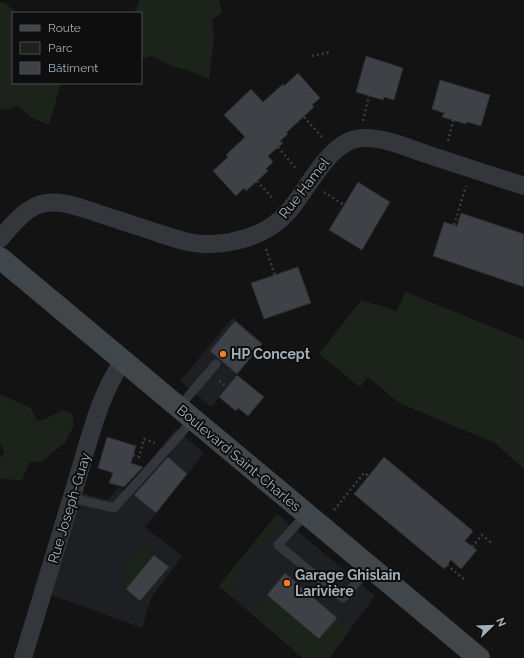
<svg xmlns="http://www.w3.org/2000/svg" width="524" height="658" viewBox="0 0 524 658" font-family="Raleway,sans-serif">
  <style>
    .built { fill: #1e1f22 }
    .green { fill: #1b231a }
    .building { fill: #3e4145; stroke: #2c2d31 }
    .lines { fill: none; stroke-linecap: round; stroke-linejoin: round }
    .path { stroke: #393d41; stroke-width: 2.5; stroke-dasharray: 2 3; stroke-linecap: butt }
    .lane { stroke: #33363a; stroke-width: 9 }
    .street { stroke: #33363a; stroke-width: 18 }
    .secondary { stroke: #41464a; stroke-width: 22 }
    .poi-dot { fill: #ff7a20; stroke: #0e0e0f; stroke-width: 1.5 }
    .labels { text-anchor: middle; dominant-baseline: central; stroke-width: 4; stroke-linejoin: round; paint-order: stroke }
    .street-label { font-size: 14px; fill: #a3aeb6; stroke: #0e0e0f }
    .poi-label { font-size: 14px; font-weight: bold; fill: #a3aeb6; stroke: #0e0e0f; text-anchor: start }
  </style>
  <rect width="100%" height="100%" fill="#131314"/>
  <path class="built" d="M233,317L263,343L211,407L180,381Z
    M176,429L204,453L145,527L182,556L151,598L142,628L51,595L82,493L107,500L120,487L125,491Z
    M277,514L375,596L329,658H303L219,586Z"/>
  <path class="green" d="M139,0H219L222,12L212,20L214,37L209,79L187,70L171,66L152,56L141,59V13H135Z
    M0,3H5L17,13H13V83H61L49,125L30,117L18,105L6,110L0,109Z
    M406,292L524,340V469L495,443L399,403L368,377L360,387L319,354L361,300L396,311Z
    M0,394L31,408L37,421L47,418L62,410L72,414L74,425L65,443L53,452L43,461L29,463L22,481L0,478V458L4,454L2,445H0Z
    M277,514L283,520L279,530L270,537L256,544L242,564L234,599L219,586Z
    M143,548L154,555L126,589C119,570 125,557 143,548Z
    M267,595L319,639L337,618L350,630L329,658H303L250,613Z"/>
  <path class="building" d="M366,56L403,68L394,100L384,97L383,100L356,92Z
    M298,73L320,98L312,105L314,107L286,133L288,134L280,141L283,143L268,156L273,162L266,169L268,171L246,191L244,188L236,196L213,171L228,157L226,155L245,137L224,115L251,89L263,102L283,84L284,86Z
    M440,80L490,95L481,126L467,122L466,124L442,117L444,113L432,109Z
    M358,182L390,202L362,250L329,230Z
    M461,213L524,234V287L433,256L444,222L457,226Z
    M298,267L311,303L264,319L251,283Z
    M235,321L262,344L237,374L210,351Z
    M237,375L264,397L248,416L238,408L236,411L219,397Z
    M107,437L136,446L131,463L143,467L124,487L109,483L113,473L98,468Z
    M168,457L187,474L156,513L134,495Z
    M384,457L473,531L465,541L477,550L461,569L451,560L444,569L354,494Z
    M154,555L169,567L140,601L126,589Z
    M285,573L337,618L319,639L267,595Z"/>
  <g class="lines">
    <path class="path" d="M312,56L331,52
      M304,117L322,137
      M363,121L369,96
      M448,141L454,117
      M278,147L297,170
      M257,181L274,200
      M324,192L344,205
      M454,225L466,186
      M266,249L275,275
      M219,381L227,387
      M133,455L139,457L144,439L155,443
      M334,510L364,473L369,476
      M472,547L482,535L493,544
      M447,565L464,579"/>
    <path class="lane" d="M179,407L216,364
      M72,498L114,508L193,420
      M306,514L278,545L343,598L370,567"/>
    <path class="street" d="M0,239C10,227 23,211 38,205C58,198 78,207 97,213C115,219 134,225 152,231C170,237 191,245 211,244C238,243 268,234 287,213C308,191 328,140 362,138C384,137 406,147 426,154C459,165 491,175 524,186
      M23,658C41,599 59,539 77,480C89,441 99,395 123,361"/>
    <path class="secondary" d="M0,258L479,658"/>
  </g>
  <g class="poi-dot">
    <circle cx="223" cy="354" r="4"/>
    <circle cx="287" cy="583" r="4"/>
  </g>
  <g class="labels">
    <g class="street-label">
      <text transform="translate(304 188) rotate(-52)">Rue Hamel</text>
      <text transform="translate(239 458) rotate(40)">Boulevard Saint-Charles</text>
      <text transform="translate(69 508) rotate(-73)">Rue Joseph-Guay</text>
    </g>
    <g class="poi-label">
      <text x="231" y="354">HP Concept</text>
      <text x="295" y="575">Garage Ghislain<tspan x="295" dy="16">Larivière</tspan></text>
    </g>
  </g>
  <rect x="12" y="12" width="130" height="72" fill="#0e0e0f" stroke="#4a4e52"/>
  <rect x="20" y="25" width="20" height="6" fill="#41464a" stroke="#4a4e52"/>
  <text x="48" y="32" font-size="12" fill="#a3aeb6">Route</text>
  <rect x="20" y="42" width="20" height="12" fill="#1b231a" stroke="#4a4e52"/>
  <text x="48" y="52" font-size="12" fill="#a3aeb6">Parc</text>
  <rect x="20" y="62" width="20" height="12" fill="#3e4145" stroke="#4a4e52"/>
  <text x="48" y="72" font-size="12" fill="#a3aeb6">Bâtiment</text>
  <g transform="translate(492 626) rotate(67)" stroke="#0e0e0f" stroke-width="3" paint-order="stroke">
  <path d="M0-3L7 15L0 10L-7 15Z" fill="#a3aeb6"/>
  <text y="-6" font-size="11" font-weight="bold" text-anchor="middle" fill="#a3aeb6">N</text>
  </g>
</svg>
